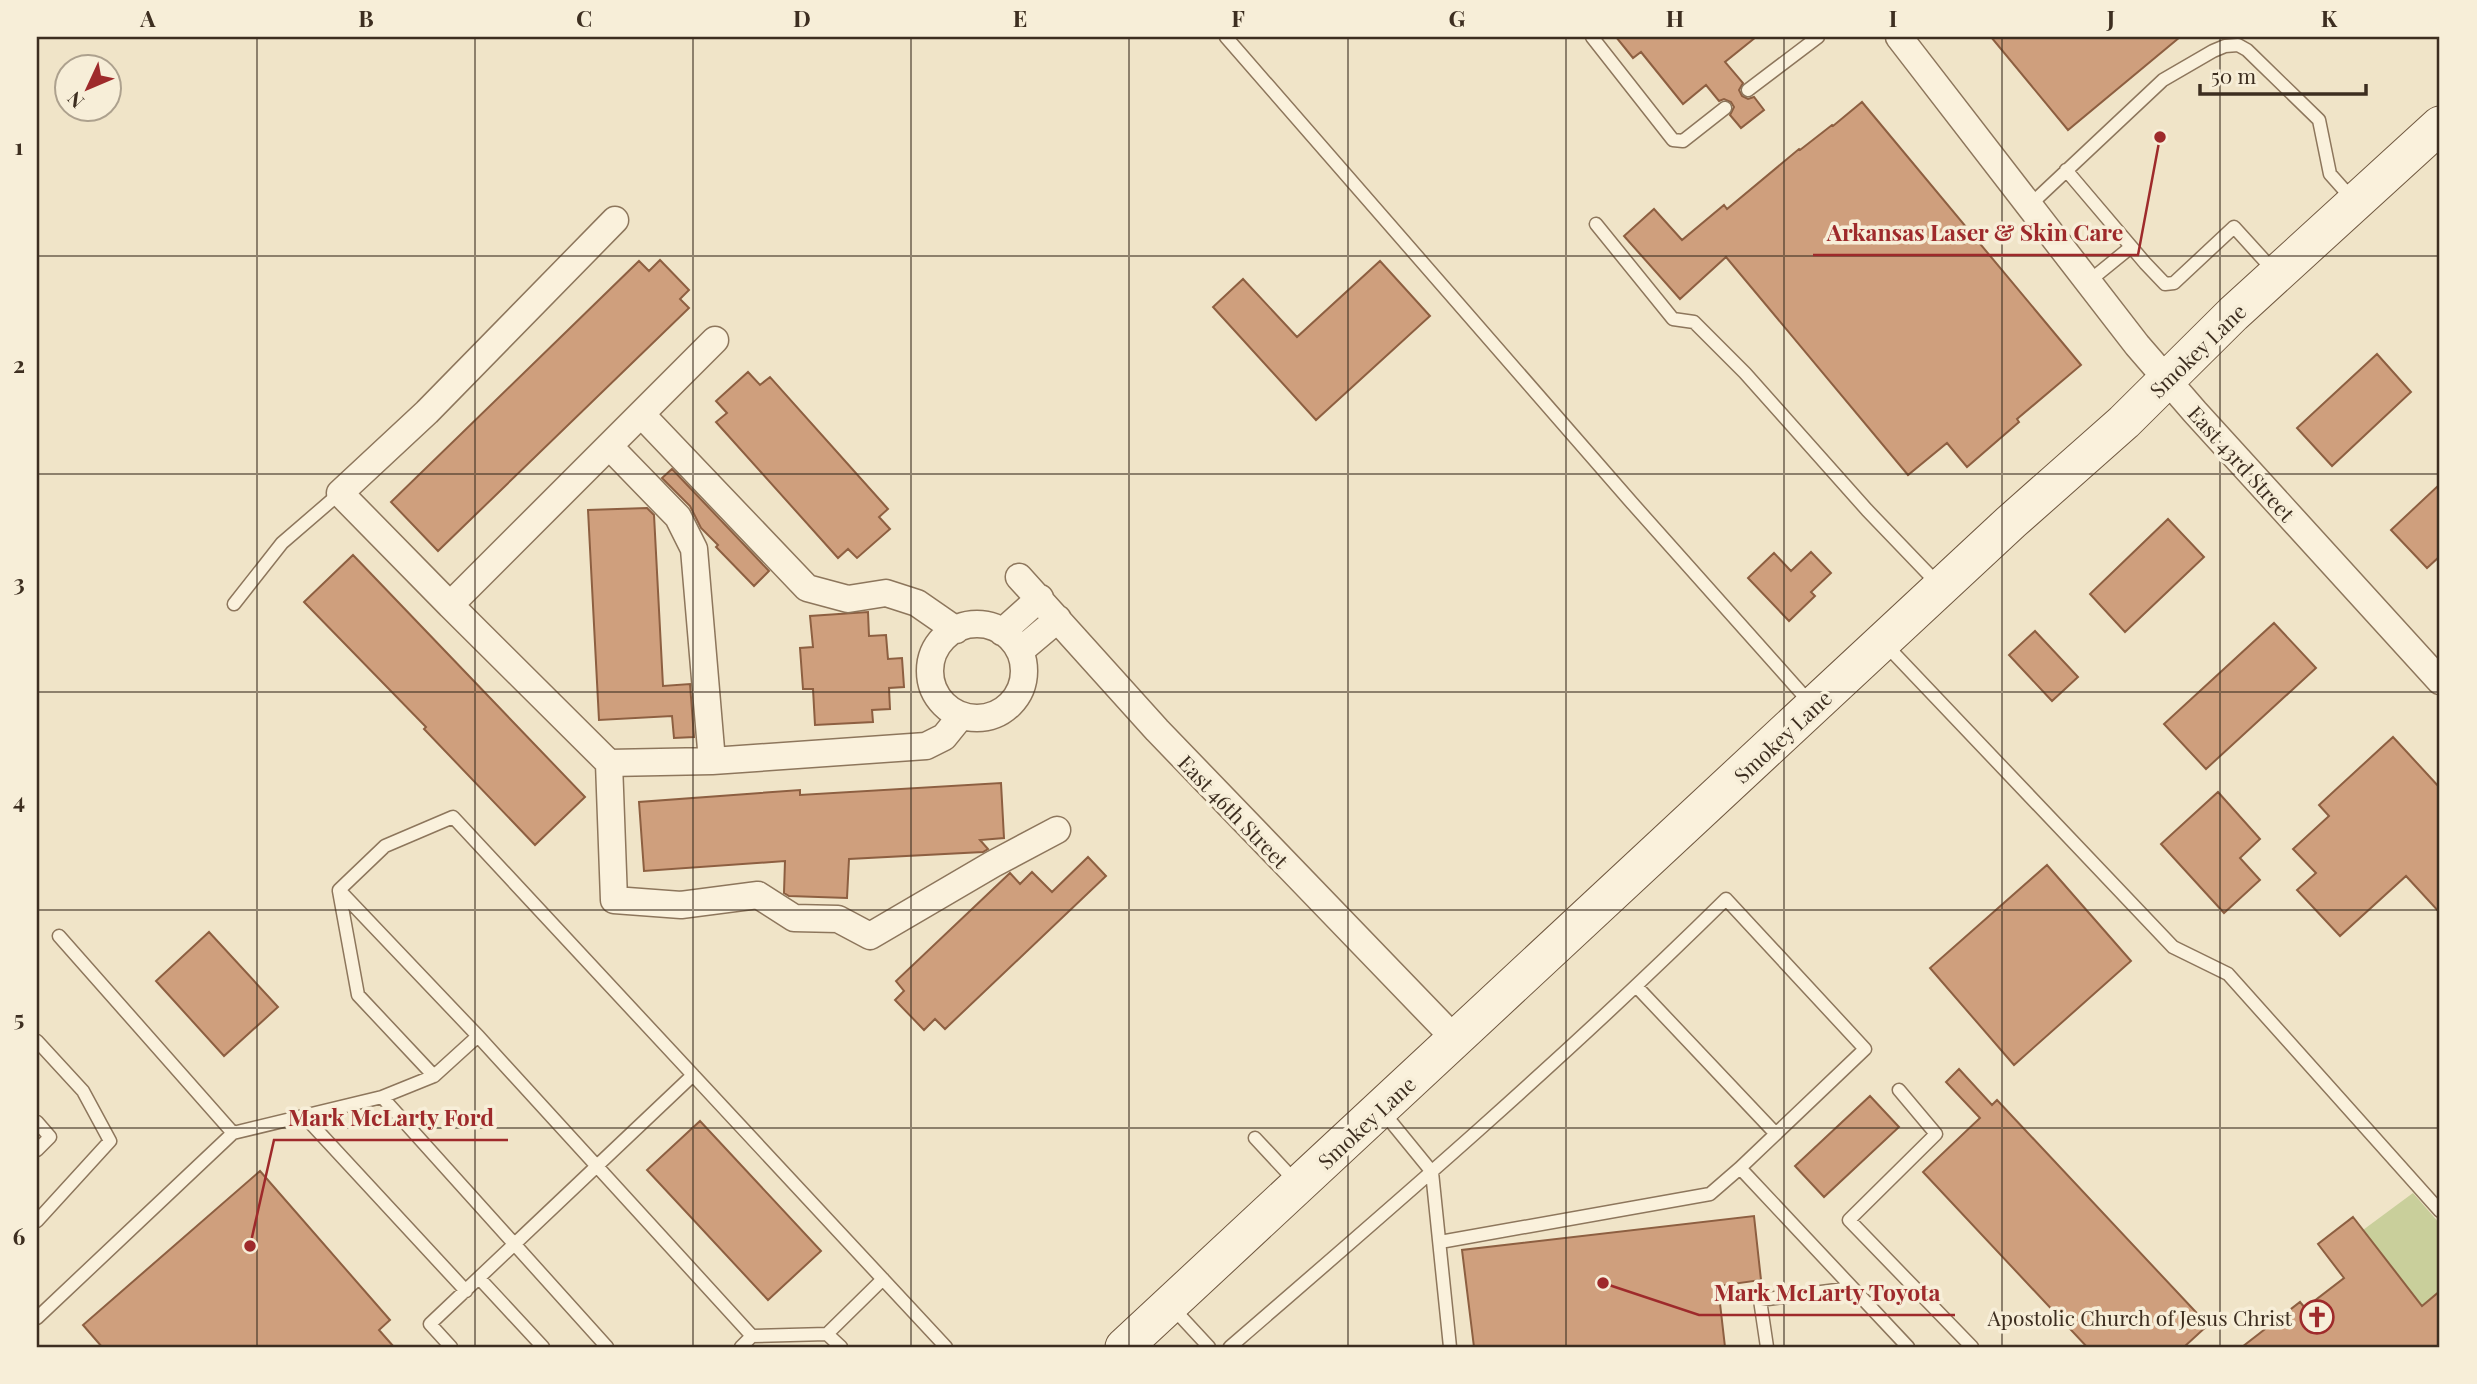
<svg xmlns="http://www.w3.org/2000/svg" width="2477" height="1384" viewBox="0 0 2477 1384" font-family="'Playfair Display',serif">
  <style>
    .green { fill: #c9cf9b }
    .building { fill: #cf9f7d; stroke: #8d5f41; stroke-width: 2 }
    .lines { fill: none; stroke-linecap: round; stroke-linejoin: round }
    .lane-casing { stroke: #8d765c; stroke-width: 15 }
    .street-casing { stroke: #8d765c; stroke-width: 29 }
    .secondary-casing { stroke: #6f573f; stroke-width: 39 }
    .lane { stroke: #faf1dc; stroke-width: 12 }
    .street { stroke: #faf1dc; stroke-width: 26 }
    .secondary { stroke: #faf1dc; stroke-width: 37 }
    .grid { fill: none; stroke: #3d2e20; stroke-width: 2; stroke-opacity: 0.55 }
    .labels { text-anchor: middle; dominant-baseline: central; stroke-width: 7; stroke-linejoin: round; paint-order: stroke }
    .street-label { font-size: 21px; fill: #3d2e20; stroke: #f7eed8 }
    .poi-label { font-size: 21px; fill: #3d2e20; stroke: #f7eed8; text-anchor: end }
    .leader { fill: none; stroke: #9e2a2b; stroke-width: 2.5 }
    .callout-dot { fill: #9e2a2b; stroke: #f7eed8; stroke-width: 2.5 }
    .callout-label { font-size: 23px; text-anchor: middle; font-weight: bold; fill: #9e2a2b; stroke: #f7eed8; stroke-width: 7; stroke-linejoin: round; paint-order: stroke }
    .neatline { fill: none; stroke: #3d2e20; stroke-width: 2.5 }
    .grid-label { font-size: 23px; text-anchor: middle; font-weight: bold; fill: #3d2e20 }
  </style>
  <rect width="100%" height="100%" fill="#f0e4c8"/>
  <path class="green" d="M2413,1193L2440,1224V1291L2422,1306L2363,1230Z"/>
  <path class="building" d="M1616,37H1756L1725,62L1743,83L1739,90L1742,96L1748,99L1754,97L1764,110L1741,128L1730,115L1734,107L1731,102L1724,99L1719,101L1706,85L1683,104L1641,52L1633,58Z
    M1991,37H2180L2068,130Z
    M1862,102L2081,365L2017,419L2019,422L1967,467L1947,443L1908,475L1726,257L1680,299L1624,236L1654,209L1682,240L1724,205L1727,209L1799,149L1800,150L1832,125L1833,126Z
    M660,260L689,290L680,299L689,308L438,551L391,502L639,261L649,271Z
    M1380,261L1430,316L1316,420L1213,307L1243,279L1297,337Z
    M2377,354L2411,392L2332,466L2297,428Z
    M748,372L760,385L770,377L888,509L879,517L890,529L857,558L848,549L838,558L716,422L727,413L716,401Z
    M672,469L769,571L754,586L716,547L718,545L701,528L690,506L662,478Z
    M2440,484V556L2427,568L2391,530Z
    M647,508L654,515L663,686L690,684L694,737L674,738L672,716L599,720L588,510Z
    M2168,519L2204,557L2125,632L2090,594Z
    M1811,552L1831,573L1811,592L1815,596L1789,621L1748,578L1774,553L1791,571Z
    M353,555L585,797L535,845L424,729L426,727L304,602Z
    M868,612L869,636L886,635L888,659L902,658L904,687L889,688L890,709L872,710L873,722L815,725L813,689H803L800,648L813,647L810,616Z
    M2274,623L2316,668L2206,769L2164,724Z
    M2035,631L2078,677L2052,701L2009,655Z
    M2393,737L2440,788V913L2406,876L2340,936L2297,890L2316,873L2293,849L2329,816L2319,805Z
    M1001,783L1004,838L980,840L988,849L983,852L849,859L847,898L789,896L784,893L785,861L644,871L639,802L800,790V795Z
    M2218,792L2260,839L2240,858L2260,880L2224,913L2161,844Z
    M1088,857L1106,876L945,1029L935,1019L924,1030L895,1000L904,991L896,981L1010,873L1020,884L1032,872L1052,892Z
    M2047,865L2131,961L2014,1065L1930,968Z
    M209,932L278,1007L224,1056L156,981Z
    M1959,1069L1992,1105L1997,1100L2208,1325L2184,1347H2087L1923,1172L1980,1118L1946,1082Z
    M1870,1096L1899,1127L1824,1197L1795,1166Z
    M700,1121L821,1251L768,1300L647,1170Z
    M260,1171L390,1320L379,1330L394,1347H102L83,1325Z
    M1754,1216L1761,1280L1718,1286L1725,1347H1474L1462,1250Z
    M2353,1217L2422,1306L2440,1291V1347H2242L2300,1302L2305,1308L2344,1278L2318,1244Z"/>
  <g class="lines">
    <defs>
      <path id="lane" d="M1226,37L1632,503L1812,705
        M1592,37L1673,140L1683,141L1725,108
        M1748,90L1818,37
        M2066,170L2145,263L2165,284L2174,283L2234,227L2274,271
        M2030,205L2163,80L2213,51L2225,46L2238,45L2247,50L2319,120L2330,174L2354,201
        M1596,224L1673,319L1694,322L1745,373L1867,510L1939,585
        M2088,282L2131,247
        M234,604L282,543L340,493
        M1885,644L2173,947L2228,974L2440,1211
        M339,890L385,846L453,817L946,1347
        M339,890L478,1036L752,1336L741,1347
        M339,891L358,995L434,1076
        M59,936L233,1133
        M1636,986L1776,1134
        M37,1041L83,1091L110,1141L37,1221
        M1899,1090L1936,1134L1849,1220L1972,1347
        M382,1097L607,1347
        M1383,1112L1432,1172L1450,1347
        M304,1116L466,1291
        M37,1122L50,1137L37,1150
        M1255,1138L1296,1182
        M1440,1242L1710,1194L1740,1168
        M479,1278L543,1347
        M1171,1306L1209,1347
        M37,1318L233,1133L382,1097L434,1076L478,1036
        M827,1334L841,1347
        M752,1336L827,1334L883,1279
        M451,1347L430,1324L693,1075
        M1230,1347C1398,1202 1567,1056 1726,899L1865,1049L1740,1168L1908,1347
        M1767,1347L1760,1300L1852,1288"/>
      <path id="street" d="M1899,37L2137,345L2195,412L2440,681
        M641,414L807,588L848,599L886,593L917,603L956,630
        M609,446L678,517L694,549L712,761
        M1019,577L1157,730L1455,1039
        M450,605L340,493L427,412L615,220
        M930 671a47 47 0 1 1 94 0a47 47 0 1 1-94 0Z
        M1002,632L1040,598
        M1020,651L1058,619
        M961,716L944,737L926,746L712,761L609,763L614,900L681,905L758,895L794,918L838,919L870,936L993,864L1057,830
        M609,763L450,605L715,340"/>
      <path id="secondary" d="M1124,1347L2011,522L2124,422L2233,314L2440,125"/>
    </defs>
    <use href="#lane" class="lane-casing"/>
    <use href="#street" class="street-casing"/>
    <use href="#secondary" class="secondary-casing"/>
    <use href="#lane" class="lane"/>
    <use href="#street" class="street"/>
    <use href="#secondary" class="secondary"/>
  </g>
  <path class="grid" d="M257,37V1347M475,37V1347M693,37V1347M911,37V1347M1129,37V1347M1348,37V1347M1566,37V1347M1784,37V1347M2002,37V1347M2220,37V1347M37,256H2440M37,474H2440M37,692H2440M37,910H2440M37,1128H2440"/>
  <defs>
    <symbol id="church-ring" viewBox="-11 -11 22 22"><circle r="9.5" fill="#f7eed8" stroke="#9e2a2b" stroke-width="1.5"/><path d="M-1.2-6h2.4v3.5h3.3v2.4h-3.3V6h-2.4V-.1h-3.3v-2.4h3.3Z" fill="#9e2a2b"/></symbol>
  </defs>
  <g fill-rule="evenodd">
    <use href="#church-ring" x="2298" y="1298" width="38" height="38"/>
  </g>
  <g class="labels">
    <g class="street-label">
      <text transform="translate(2197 350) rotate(-44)">Smokey Lane</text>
      <text transform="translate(2242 463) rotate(48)">East 43rd Street</text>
      <text transform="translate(1782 736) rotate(-43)">Smokey Lane</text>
      <text transform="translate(1234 811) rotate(46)">East 46th Street</text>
      <text transform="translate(1366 1122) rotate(-43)">Smokey Lane</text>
    </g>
    <g class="poi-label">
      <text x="2292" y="1317">Apostolic Church of Jesus Christ</text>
    </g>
  </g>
  <path class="leader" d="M2160 137L2138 255H1813M250 1246L274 1140H508M1603 1283L1699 1315H1955"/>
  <g class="callout-dot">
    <circle cx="2160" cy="137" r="7"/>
    <circle cx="250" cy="1246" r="7"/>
    <circle cx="1603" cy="1283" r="7"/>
  </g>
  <g class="callout-label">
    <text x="1975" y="241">Arkansas Laser &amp; Skin Care</text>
    <text x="391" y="1126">Mark McLarty Ford</text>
    <text x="1827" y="1301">Mark McLarty Toyota</text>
  </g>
  <rect width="2477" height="1384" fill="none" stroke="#f7eed8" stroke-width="77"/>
  <g transform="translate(88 88) rotate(226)"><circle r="33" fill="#f7eed8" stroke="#ada18e" stroke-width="2"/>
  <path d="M0-5L12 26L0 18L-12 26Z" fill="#9e2a2b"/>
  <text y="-10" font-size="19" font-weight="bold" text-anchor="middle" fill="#3d2e20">N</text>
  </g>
  <path d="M2200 84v10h166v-10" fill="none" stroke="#3d2e20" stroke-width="3.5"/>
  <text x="2211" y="84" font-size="21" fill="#3d2e20" stroke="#f7eed8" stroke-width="5" paint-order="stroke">50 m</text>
  <rect x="38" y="38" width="2400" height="1308" class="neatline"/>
  <g class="grid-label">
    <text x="148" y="27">A</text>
    <text x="366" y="27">B</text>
    <text x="584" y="27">C</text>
    <text x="802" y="27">D</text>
    <text x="1020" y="27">E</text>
    <text x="1238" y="27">F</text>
    <text x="1457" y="27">G</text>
    <text x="1675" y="27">H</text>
    <text x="1893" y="27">I</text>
    <text x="2111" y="27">J</text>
    <text x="2329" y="27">K</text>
    <text x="19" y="155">1</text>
    <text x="19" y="373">2</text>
    <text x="19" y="591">3</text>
    <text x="19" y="809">4</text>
    <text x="19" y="1027">5</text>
    <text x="19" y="1245">6</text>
  </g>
</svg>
